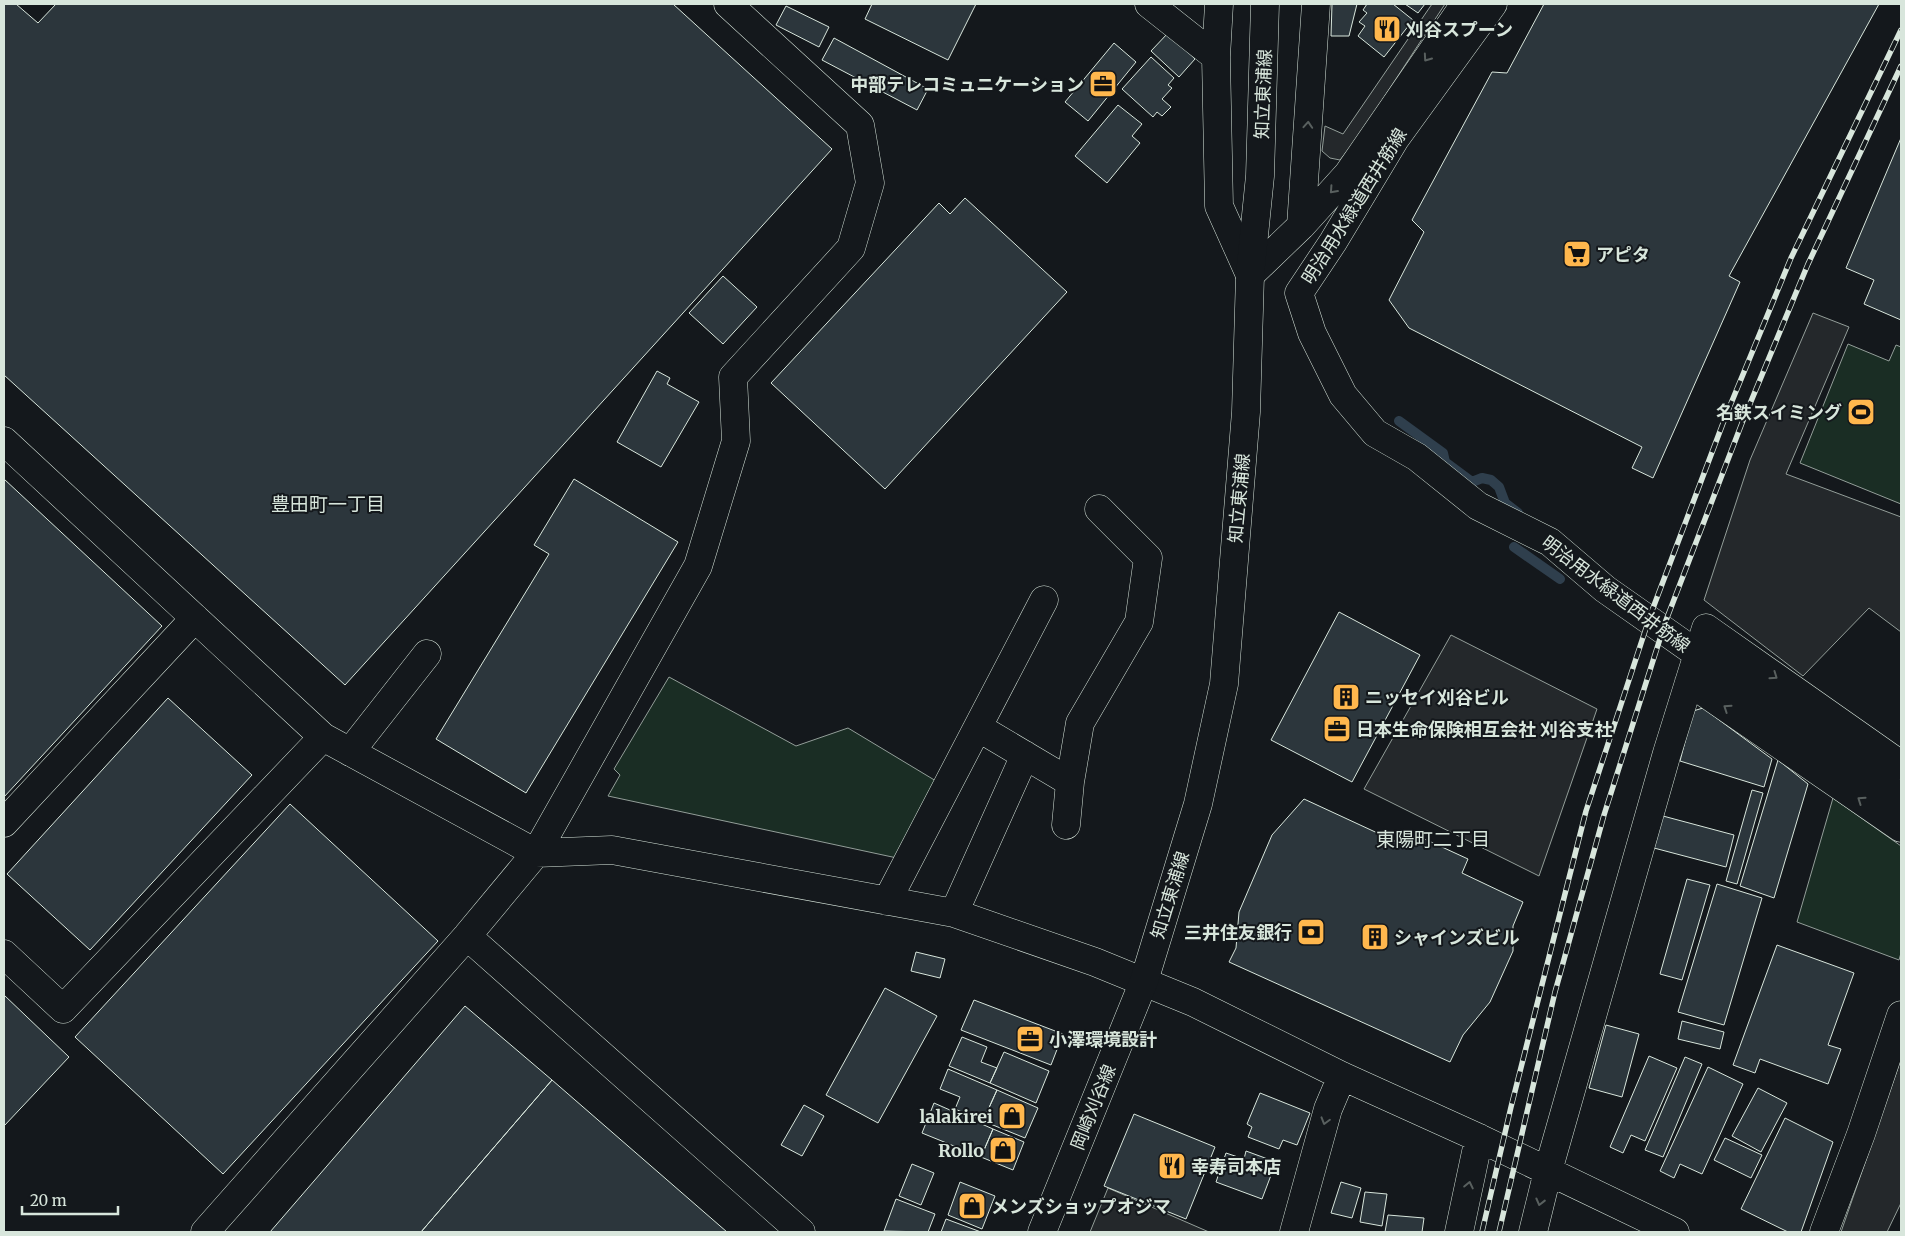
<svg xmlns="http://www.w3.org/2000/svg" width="1905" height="1236" viewBox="0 0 1905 1236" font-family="Merriweather,'Noto Sans JP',serif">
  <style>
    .green { fill: #1a2d24; stroke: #939e99 }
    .parking { fill: #24282b; stroke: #939e99 }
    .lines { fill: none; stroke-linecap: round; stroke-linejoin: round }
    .stream { stroke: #2f3f4d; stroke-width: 10 }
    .building { fill: #2c363c; stroke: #d8e6dc }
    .minor-casing { stroke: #d8e6dc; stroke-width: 29 }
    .major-casing { stroke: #d8e6dc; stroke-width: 29 }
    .minor { stroke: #14181c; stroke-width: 28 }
    .major { stroke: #14181c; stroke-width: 28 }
    .rail-casing { stroke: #d8e6dc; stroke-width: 5.5 }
    .rail { stroke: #14181c; stroke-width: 4; stroke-dasharray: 11; stroke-linecap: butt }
    .oneway { stroke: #59605f }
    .labels { text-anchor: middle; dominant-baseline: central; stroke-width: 4; stroke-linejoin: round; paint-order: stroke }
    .poi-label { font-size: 18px; font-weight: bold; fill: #d8e6dc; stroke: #14181c; text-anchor: start }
    .street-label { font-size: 18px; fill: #d8e6dc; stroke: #14181c }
    .neighbourhood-label { font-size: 19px; fill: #d8e6dc; stroke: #14181c }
  </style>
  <rect width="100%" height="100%" fill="#14181c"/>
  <path class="green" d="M1848,344L1889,361L1896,345L1901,347V504L1800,463Z
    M669,677L796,746L848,728L941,784L897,858L608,796L620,775L614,769Z
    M1833,798L1901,846V953L1899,960L1797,922Z"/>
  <path class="parking" d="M1432,4H1445L1356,140L1340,160L1330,158L1322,151L1325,126L1343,134Z
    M1813,313L1849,327L1786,474L1901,517V632L1869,608L1803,676L1704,600L1750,460Z
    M1451,635L1597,709L1539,876L1364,789Z
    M1901,1059V1203L1887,1232H1841Z
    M1108,1188L1209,1232H1090Z"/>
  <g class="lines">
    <path class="stream" d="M1399,421L1443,453L1445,462L1472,482L1482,478L1491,480L1499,487L1505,503L1518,513
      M1514,547L1560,579"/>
  </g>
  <path class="building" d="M4,4H16L38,23L56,4H673L832,149L345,685L4,375Z
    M872,4H976L948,60L865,19Z
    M1332,4H1357L1349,36H1331Z
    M1367,4H1393L1413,20L1384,57L1358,36L1365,26L1359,22L1367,13L1363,10Z
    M1405,4H1425L1418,13Z
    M1544,4H1879L1729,276L1740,282L1653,478L1632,468L1642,447L1409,328L1389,300L1424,232L1412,220L1492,72L1507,73Z
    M786,6L829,27L819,47L776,25Z
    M1168,33L1195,59L1179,77L1151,51Z
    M834,38L928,89L917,110L822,60Z
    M1114,43L1136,62L1088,121L1065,102Z
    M1151,57L1174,78L1168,85L1172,88L1162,99L1171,107L1162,116L1157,112L1153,117L1122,89Z
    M1118,105L1142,124L1132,136L1140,143L1107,183L1075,156Z
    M1901,138V320L1864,304L1874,280L1846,268Z
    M965,198L1067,292L885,489L771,383L939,203L950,214Z
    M723,276L757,307L723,344L689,313Z
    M657,371L670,378L667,384L699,402L661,467L617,442Z
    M4,479L162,626L4,797Z
    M574,479L678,542L526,793L436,739L549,554L534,545Z
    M1339,612L1420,655L1352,782L1271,740Z
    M168,698L252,775L90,950L7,874Z
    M1703,708L1772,759L1764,787L1680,761L1693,711Z
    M1778,760L1808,784L1774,898L1740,886Z
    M1752,790L1763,793L1737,884L1726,881Z
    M1304,799L1399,843L1405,830L1468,859L1462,873L1523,902L1513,926V951L1490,1002L1463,1035L1450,1062L1229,962L1236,948L1239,912L1272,835Z
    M290,804L438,941L223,1174L75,1037Z
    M1663,816L1734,835L1726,867L1654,848Z
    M1687,879L1710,885L1682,980L1660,974Z
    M1717,884L1762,898L1724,1025L1678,1012Z
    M1777,945L1854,973L1828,1045L1841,1049L1828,1084L1760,1059L1755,1073L1733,1065Z
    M916,952L945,959L940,978L911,971Z
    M885,988L937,1016L878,1123L826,1095Z
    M4,995L69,1057L4,1126Z
    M974,1000L1063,1034L1051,1065L961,1030Z
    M465,1006L552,1080L421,1232H270Z
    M1682,1021L1724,1032L1720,1049L1678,1039Z
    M1606,1025L1639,1034L1622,1097L1589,1088Z
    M962,1037L987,1047L981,1062L997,1068L990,1083L949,1066Z
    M1004,1052L1049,1071L1036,1103L990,1083Z
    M1649,1056L1677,1068L1645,1141L1631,1135L1623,1153L1610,1147Z
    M1685,1057L1702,1064L1663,1157L1645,1150Z
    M1708,1067L1743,1084L1702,1174L1680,1164L1674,1178L1660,1171Z
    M948,1069L997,1090L983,1121L955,1109L960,1097L940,1089Z
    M552,1080L727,1232H421Z
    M1758,1088L1787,1103L1761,1152L1732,1136Z
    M997,1090L1038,1108L1025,1138L983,1121Z
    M1260,1093L1310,1113L1297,1145L1283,1140L1279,1149L1248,1137L1252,1127L1247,1124Z
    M934,1103L993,1129L981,1157L922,1133Z
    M804,1105L824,1116L802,1156L781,1145Z
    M1134,1114L1215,1147L1186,1219L1104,1186Z
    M1785,1118L1833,1142L1801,1232H1788L1741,1209Z
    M993,1129L1024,1142L1013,1170L981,1157Z
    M1725,1138L1762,1155L1751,1178L1714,1160Z
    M1246,1151L1276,1162L1262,1199L1216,1182L1226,1153L1244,1159Z
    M912,1164L934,1173L921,1205L899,1196Z
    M960,1182L995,1196L982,1229L948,1215Z
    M1341,1182L1361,1188L1352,1218L1331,1213Z
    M1365,1192L1387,1194L1382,1226L1360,1222Z
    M896,1199L935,1214L928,1232L884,1231Z
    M1388,1215L1424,1218L1422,1232H1385Z
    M946,1219L981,1232H941Z"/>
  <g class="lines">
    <defs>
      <path id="minor" d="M1149,4L1216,57
        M1219,4L1216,57L1219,206L1250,275L1301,226L1348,174L1465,4
        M1493,4L1395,139L1333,242L1299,293L1312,333L1343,395L1375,433L1417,457L1478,506L1550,542L1605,589L1901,797
        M1301,226L1316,4
        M4,441L323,737L536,853L612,850L954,913L1095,962L1193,1002L1342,1076L1479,1138L1675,1232
        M1689,682L1901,828
        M979,728L1070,782
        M350,752L427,654
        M4,823L195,618
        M1066,825L1070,782L1080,723L1139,622L1148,558L1099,509
        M887,901L1044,600
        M954,913L1025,755
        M467,936L801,1232
        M4,954L63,1009L323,737
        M205,1232L467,936L536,853L698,566L736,441L733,377L851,248L870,183L860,125L728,4
        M1294,1232L1328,1109L1342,1076
        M1459,1232L1479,1138
        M1533,1232L1548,1171L1667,753L1706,628L1901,765
        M1824,1232L1861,1134L1901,1015"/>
      <path id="major" d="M1042,1232L1144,981L1198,804L1224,684L1246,412L1250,275L1260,176L1265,4"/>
    </defs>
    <use href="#minor" class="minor-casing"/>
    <use href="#major" class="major-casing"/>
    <use href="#minor" class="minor"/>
    <use href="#major" class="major"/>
    <defs>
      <path id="rail" d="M1482,1232L1511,1107L1586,811L1650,616L1725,418L1791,258L1901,30
        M1499,1232L1555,992L1604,815L1665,623L1742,423L1808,264L1901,66"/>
    </defs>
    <use href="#rail" class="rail-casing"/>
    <use href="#rail" class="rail"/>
  </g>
  <defs><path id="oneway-chevron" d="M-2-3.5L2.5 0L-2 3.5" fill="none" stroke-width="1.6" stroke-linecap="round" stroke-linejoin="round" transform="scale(1.25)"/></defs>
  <g class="oneway">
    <use href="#oneway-chevron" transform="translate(1427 58) rotate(125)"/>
    <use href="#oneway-chevron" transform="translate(1308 125) rotate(-86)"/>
    <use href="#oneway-chevron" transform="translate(1333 190) rotate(132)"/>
    <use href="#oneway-chevron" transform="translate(1774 676) rotate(35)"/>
    <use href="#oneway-chevron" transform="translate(1727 708) rotate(-146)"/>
    <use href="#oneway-chevron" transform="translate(1861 800) rotate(-145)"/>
    <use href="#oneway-chevron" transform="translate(1325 1121) rotate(106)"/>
    <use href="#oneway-chevron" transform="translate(1469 1185) rotate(-78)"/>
    <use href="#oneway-chevron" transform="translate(1540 1202) rotate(104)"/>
  </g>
  <defs>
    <symbol id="restaurant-square" viewBox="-11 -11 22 22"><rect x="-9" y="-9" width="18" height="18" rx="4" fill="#ffb74d" stroke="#14181c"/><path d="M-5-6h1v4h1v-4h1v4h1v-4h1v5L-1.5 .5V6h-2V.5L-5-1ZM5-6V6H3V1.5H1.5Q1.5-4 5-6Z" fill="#111"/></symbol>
    <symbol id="office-square" viewBox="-11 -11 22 22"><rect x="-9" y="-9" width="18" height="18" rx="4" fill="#ffb74d" stroke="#14181c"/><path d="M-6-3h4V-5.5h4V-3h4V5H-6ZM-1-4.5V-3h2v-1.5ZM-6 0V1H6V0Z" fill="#111"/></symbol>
    <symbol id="supermarket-square" viewBox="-11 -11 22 22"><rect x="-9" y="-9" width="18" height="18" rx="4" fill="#ffb74d" stroke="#14181c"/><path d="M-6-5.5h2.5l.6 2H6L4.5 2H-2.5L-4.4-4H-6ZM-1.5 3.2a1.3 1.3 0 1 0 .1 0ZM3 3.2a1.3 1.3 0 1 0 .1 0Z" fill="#111"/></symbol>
    <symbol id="stadium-square" viewBox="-11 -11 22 22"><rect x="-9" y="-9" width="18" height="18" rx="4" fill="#ffb74d" stroke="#14181c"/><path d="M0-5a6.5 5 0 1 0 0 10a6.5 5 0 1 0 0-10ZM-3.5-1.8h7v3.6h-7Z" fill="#111"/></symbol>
    <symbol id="building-square" viewBox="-11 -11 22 22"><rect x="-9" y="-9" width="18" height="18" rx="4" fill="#ffb74d" stroke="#14181c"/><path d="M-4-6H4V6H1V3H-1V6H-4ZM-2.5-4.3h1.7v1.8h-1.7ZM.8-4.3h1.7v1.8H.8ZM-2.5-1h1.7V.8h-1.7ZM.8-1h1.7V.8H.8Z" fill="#111"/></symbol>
    <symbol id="bank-square" viewBox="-11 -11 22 22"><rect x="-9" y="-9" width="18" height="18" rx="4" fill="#ffb74d" stroke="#14181c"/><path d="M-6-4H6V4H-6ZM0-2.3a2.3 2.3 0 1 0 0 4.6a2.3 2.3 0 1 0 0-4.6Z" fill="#111"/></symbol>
    <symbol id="shop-square" viewBox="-11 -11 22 22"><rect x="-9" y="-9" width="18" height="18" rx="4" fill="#ffb74d" stroke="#14181c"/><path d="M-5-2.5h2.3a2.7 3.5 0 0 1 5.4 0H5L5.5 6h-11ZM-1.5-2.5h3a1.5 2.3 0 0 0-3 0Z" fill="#111"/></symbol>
  </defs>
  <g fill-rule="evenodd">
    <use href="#restaurant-square" x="1371" y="13" width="32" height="32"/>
    <use href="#office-square" x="1087" y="68" width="32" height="32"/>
    <use href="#supermarket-square" x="1561" y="238" width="32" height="32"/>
    <use href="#stadium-square" x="1845" y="396" width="32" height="32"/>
    <use href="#building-square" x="1330" y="681" width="32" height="32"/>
    <use href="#office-square" x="1321" y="713" width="32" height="32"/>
    <use href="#bank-square" x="1295" y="916" width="32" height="32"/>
    <use href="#building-square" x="1359" y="921" width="32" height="32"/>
    <use href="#office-square" x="1014" y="1023" width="32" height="32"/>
    <use href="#shop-square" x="996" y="1100" width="32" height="32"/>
    <use href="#shop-square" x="987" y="1134" width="32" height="32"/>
    <use href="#restaurant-square" x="1156" y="1150" width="32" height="32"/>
    <use href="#shop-square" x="956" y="1190" width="32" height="32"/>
  </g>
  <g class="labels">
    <g class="poi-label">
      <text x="1406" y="29">刈谷スプーン</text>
      <text x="1084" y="84" text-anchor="end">中部テレコミュニケーション</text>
      <text x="1596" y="254">アピタ</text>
      <text x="1842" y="412" text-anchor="end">名鉄スイミング</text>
      <text x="1365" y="697">ニッセイ刈谷ビル</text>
      <text x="1356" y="729">日本生命保険相互会社 刈谷支社</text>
      <text x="1292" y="932" text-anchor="end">三井住友銀行</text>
      <text x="1394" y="937">シャインズビル</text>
      <text x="1049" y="1039">小澤環境設計</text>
      <text x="993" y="1116" text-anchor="end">lalakirei</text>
      <text x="984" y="1150" text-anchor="end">Rollo</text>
      <text x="1191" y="1166">幸寿司本店</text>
      <text x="991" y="1206">メンズショップオジマ</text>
    </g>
    <g class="street-label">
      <text transform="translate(1263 94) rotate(-88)">知立東浦線</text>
      <text transform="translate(1354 206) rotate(-58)">明治用水緑道西井筋線</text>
      <text transform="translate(1239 498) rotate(-85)">知立東浦線</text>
      <text transform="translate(1616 594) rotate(37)">明治用水緑道西井筋線</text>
      <text transform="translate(1170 895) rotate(-73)">知立東浦線</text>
      <text transform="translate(1093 1107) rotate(-68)">岡崎刈谷線</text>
    </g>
    <g class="neighbourhood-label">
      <text x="328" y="504">豊田町一丁目</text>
      <text x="1433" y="839">東陽町二丁目</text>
    </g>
  </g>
  <rect width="1905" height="1236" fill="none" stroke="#d8e6dc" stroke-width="10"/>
  <path d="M22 1206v8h96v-8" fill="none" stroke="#d8e6dc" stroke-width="2.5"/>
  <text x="30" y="1206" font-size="15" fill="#d8e6dc" stroke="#14181c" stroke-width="4" paint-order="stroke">20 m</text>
</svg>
